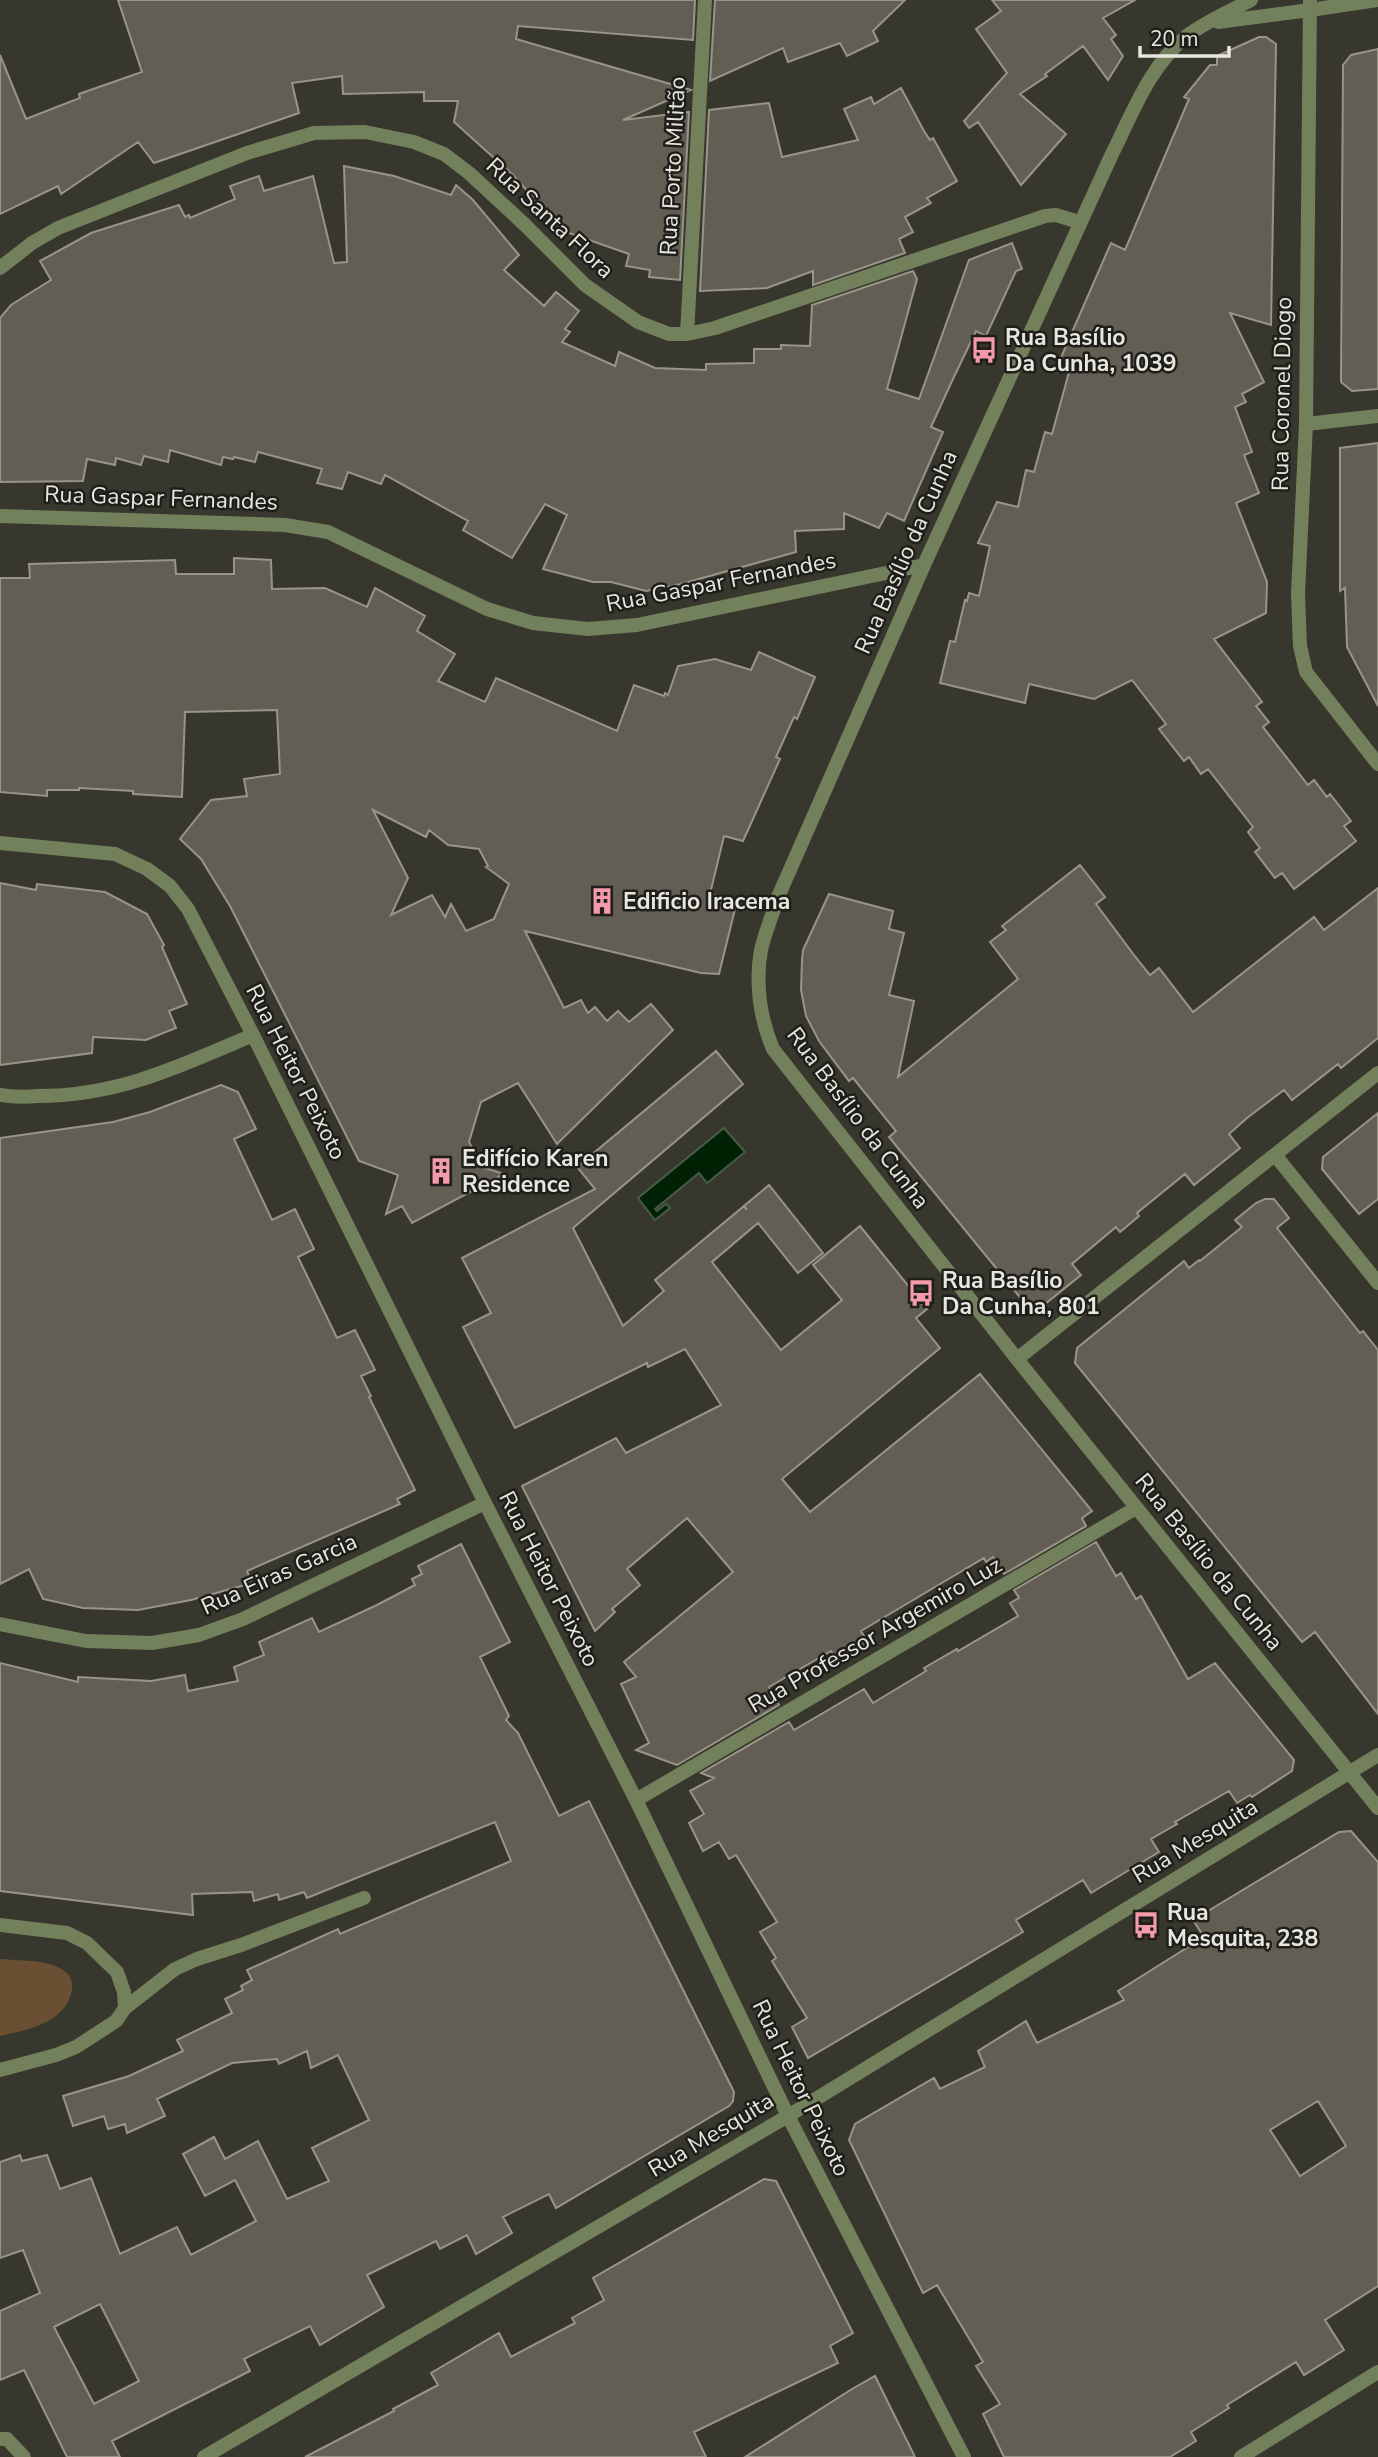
<svg xmlns="http://www.w3.org/2000/svg" width="1378" height="2457" viewBox="0 0 1378 2457" font-family="'Nunito Sans',sans-serif">
  <style>
    .green { fill: #6a4f33 }
    .water { fill: #012104; stroke: #465c46; stroke-width: 2 }
    .building { fill: #635e54; stroke: #999488; stroke-width: 2; fill-rule: evenodd }
    .lines { fill: none; stroke-linecap: round; stroke-linejoin: round }
    .minor { stroke: #72805c; stroke-width: 14 }
    .tertiary { stroke: #72805c; stroke-width: 14 }
    .labels { text-anchor: middle; dominant-baseline: central; stroke-width: 5; stroke-linejoin: round; paint-order: stroke }
    .street-label { font-size: 23px; fill: #e7e7e0; stroke: #1f1e1a }
    .poi-label { font-size: 23px; font-weight: bold; fill: #e7e7e0; stroke: #1f1e1a; text-anchor: start }
  </style>
  <rect width="100%" height="100%" fill="#38372d"/>
  <path class="green" d="M0,1959C19,1961 47,1959 63,1970C70,1974 73,1981 72,1989C67,2023 27,2030 0,2036Z"/>
  <path class="water" d="M724,1128L745,1152L707,1183L699,1173L655,1209L657,1211L666,1204L670,1208L655,1220L638,1198Z"/>
  <path class="building" d="M118,0H695L693,40L518,26L516,39L691,90L623,120L689,112L680,280L649,277L650,270L626,266L629,254L563,231L513,175L454,122L458,101H424V92L343,94L342,76L292,83L299,113L154,163L138,142L61,194L58,186L0,214V55L26,119L80,98L79,94L142,72Z
    M715,0H905L873,31L878,41L847,56L840,43L788,62L783,48L710,81Z
    M992,0H1135L1103,18L1116,35L1111,39L1123,56L1108,80L1083,46L1045,74L1047,76L1020,94L1066,134L1021,185L978,122L969,128L964,121L1007,73L976,29L1001,11Z
    M1259,37H1266L1276,44L1271,325L1230,313L1264,382L1242,394L1246,402L1235,407L1252,452L1244,455L1259,493L1236,503L1267,582L1266,613L1214,639L1262,702L1256,706L1269,722L1263,727L1308,785L1314,780L1327,797L1330,794L1351,821L1344,826L1356,841L1294,889L1282,873L1275,878L1255,852L1260,848L1248,832L1253,827L1208,769L1201,774L1189,757L1184,761L1159,729L1166,724L1132,680L1094,699L1029,684L1025,703L940,683L950,641L955,642L965,600L967,601L969,593L979,596L990,546L978,543L997,502L1018,507L1026,470L1034,472L1045,432L1052,434L1071,365L1059,362L1111,243L1125,250L1189,99L1184,97L1210,65H1217V56Z
    M1378,49V389L1352,391L1341,382L1343,65L1351,55Z
    M901,88L924,131L930,140L933,138L957,181L927,198L931,203L905,217L913,232L899,239L905,253L813,285V271L767,288L700,291L709,110L769,103L782,157L858,140L844,109L871,97L874,104Z
    M344,166L394,176L451,195L456,185L473,200L519,255L504,270L544,306L556,292L579,311L565,329L570,332L562,342L615,366L619,352L655,368L706,370V364L754,363V349H781V345L810,346L812,305L913,271L917,279L887,389L919,399L969,260L1012,243L1022,269L1016,271L986,336L976,331L952,381L931,427L943,432L904,521L887,513L879,528L844,513V529L795,531L796,552L681,584L646,591L611,582H593L543,569L567,515L545,504L512,558L463,530L468,521L385,475L381,484L348,472L342,489L317,483L322,469L258,452L255,462L234,457L233,459L223,457L221,465L170,450L168,462L144,456L141,465L116,458L115,465L87,459L83,481L0,482V318L11,305L51,280L40,261L91,233L179,205L185,217L189,215L190,218L235,199L230,186L259,176L264,191L313,176L334,263L347,262Z
    M1378,443V706L1347,647L1345,588L1340,591V448Z
    M234,558L271,560L272,589L325,588L367,607L375,588L425,616L417,631L455,654L438,681L485,702L496,678L617,731L634,685L664,696L665,693L668,695L678,666L715,659L751,670L759,652L815,677L797,719L794,717L776,757L780,759L743,841L724,836L710,894L737,901L719,974L701,973L525,931L564,1008L581,1000L588,1013L595,1007L607,1021L618,1011L629,1022L651,1004L673,1030L557,1144L518,1083L481,1102L469,1142L482,1167L504,1174L412,1223L402,1206L386,1214L398,1175L359,1161L230,906L201,859L180,839L211,800L247,796L244,779L280,774L277,710L185,712L182,797L133,794V791L79,788V790H47V796L0,792V578H30L29,564L175,560L176,574H234ZM373,810L426,837L429,830L448,845L479,849L488,866L486,867L509,884L494,919L466,931L451,904L445,917L432,895L391,915L408,878Z
    M1080,865L1105,897L1096,904L1134,955L1150,975L1159,968L1193,1012L1314,917L1324,930L1378,888V1038L1341,1068L1338,1064L1292,1100L1284,1090L1247,1118L1229,1134L1240,1148L1194,1185L1185,1174L1137,1213L1139,1216L1120,1232L1116,1227L1072,1264L1081,1275L1040,1308L1023,1301L889,1137L896,1131L853,1078L849,1081L819,1041L806,1016L801,990L802,960L803,950L829,894L893,911L889,929L904,933L889,995L914,1001L898,1077L1018,979L990,942L1006,930L1002,926Z
    M0,883L36,890L37,884L105,892L147,914L164,945L162,947L187,1004L169,1011L176,1028L146,1040L93,1037L92,1053L0,1065Z
    M716,1051L743,1084L573,1228L623,1326L664,1291L655,1280L744,1206L747,1210L744,1206L769,1185L823,1253L798,1273L758,1223L712,1262L781,1350L842,1300L813,1265L860,1226L927,1309L916,1318L940,1348L782,1479L810,1512L980,1374L1092,1511L1082,1518L1086,1526L1004,1574L993,1557L986,1562L984,1558L893,1612L861,1631L869,1644L838,1662L831,1651L769,1687L779,1705L677,1765L636,1750L649,1743L621,1684L636,1677L624,1662L733,1572L687,1518L627,1569L640,1585L612,1609L615,1612L595,1631L522,1486L616,1438L626,1453L721,1405L685,1349L648,1367L647,1363L515,1428L463,1327L491,1313L462,1258L595,1189L577,1167Z
    M221,1085L238,1092L256,1129L234,1139L272,1220L295,1209L314,1249L298,1257L337,1338L355,1330L375,1370L361,1376L371,1396L369,1397L415,1490L397,1499L400,1504L247,1571L252,1583L191,1600L138,1610L83,1608L43,1599L29,1569L0,1584V1138L113,1122L150,1112Z
    M1378,1113V1199L1359,1214L1322,1169L1323,1157Z
    M1265,1199H1274L1289,1218L1277,1228L1360,1333L1363,1331L1378,1350V1714L1315,1632L1302,1642L1075,1363L1077,1348L1184,1261L1189,1268L1199,1260L1200,1261L1242,1227L1235,1220L1256,1203Z
    M1096,1542L1116,1576L1121,1573L1136,1599L1141,1596L1188,1679L1215,1663L1294,1760L1292,1771L1252,1797L1250,1795L1237,1803L1229,1791L1175,1822L1177,1824L1151,1839L1159,1852L1091,1893L1083,1880L1016,1920L1023,1932L808,2058L792,2027L807,2018L772,1961L776,1958L760,1932L777,1922L736,1855L729,1859L719,1842L703,1851L689,1823L704,1814L690,1791L714,1778L701,1773L789,1722L794,1730L864,1689L873,1703L926,1671L924,1668L957,1649L958,1651L1018,1616L1010,1603L1019,1598L1014,1590Z
    M461,1544L510,1642L480,1657L509,1716L506,1720L518,1733L559,1816L589,1801L734,2092L733,2101L729,2106L556,2208L549,2194L503,2217L512,2233L476,2254L467,2235L440,2249L436,2241L367,2275L384,2307L320,2345L310,2326L244,2359L250,2371L112,2441L120,2457H67L24,2370L0,2380V2311L40,2293L23,2250L0,2258V2162L20,2155L22,2161L47,2155L60,2189L91,2178L120,2254L177,2227L191,2255L256,2221L235,2180L205,2196L183,2154L214,2137L225,2159L258,2141L287,2199L329,2181L312,2148L369,2120L338,2055L311,2068L307,2051L279,2064L277,2059L232,2063L157,2099L165,2116L127,2133L125,2124L108,2129L104,2116L73,2126L63,2096L129,2076L183,2051L177,2040L232,2013L225,1999L243,1990L241,1986L252,1980L247,1970L338,1929L340,1934L511,1861L495,1822L307,1898L304,1892L279,1900L278,1894L254,1901L252,1892L192,1894L193,1915L0,1891V1663L78,1682V1677L151,1681L185,1675L188,1691L238,1681L234,1667L264,1655L259,1642L312,1618L319,1632L377,1605L415,1585L412,1579L422,1574L418,1566ZM100,2304L139,2381L94,2404L54,2327Z
    M1351,1831L1378,1862V2286L1325,2320L1344,2350L1304,2375L1296,2362L1227,2405L1229,2408L1191,2432L1196,2441L1170,2457H1004L983,2414L1000,2404L976,2366L983,2362L937,2285L923,2293L849,2140L855,2124L934,2078L940,2089L985,2067L978,2051L1026,2021L1037,2043L1124,2000L1118,1991L1204,1937L1193,1920L1339,1832ZM1318,2101L1346,2146L1300,2176L1270,2130Z
    M764,2179L776,2181L853,2333L830,2346L838,2363L694,2432L706,2457H305L394,2411L393,2409L438,2385L431,2373L499,2333L511,2357L575,2323L572,2318L604,2300L593,2278Z
    M875,2376L915,2457H745L852,2389Z"/>
  <g class="lines">
    <path class="minor" d="M1310,10L1378,0
      M0,268L32,243L58,228L247,153L314,133L365,132L414,142L444,154L469,173L523,223L585,285L638,322L669,334H687L715,328L1045,216L1056,215L1079,222
      M687,334L705,0
      M1306,424L1378,416
      M0,843L115,854L147,869L170,886L188,909L253,1035L485,1503L636,1800L788,2116L964,2457
      M0,1095C12,1097 25,1097 38,1096C119,1096 180,1066 253,1035
      M1275,1155L1378,1283
      M1017,1359L1378,1073
      M0,1624L86,1641L152,1643L199,1635L243,1619L485,1503
      M636,1800L1136,1508
      M0,1925L67,1933L87,1943L117,1972L124,1992L125,2008
      M0,2070L56,2055L76,2047L116,2021L125,2008L175,1969L197,1959L241,1945L364,1898
      M0,2439H7L24,2457
      M204,2457L788,2116L1378,1755
      M1241,2457L1378,2372"/>
    <path class="tertiary" d="M1251,0C1230,11 1207,21 1188,35C1151,63 1132,114 1112,154L924,565L778,897C773,914 765,932 761,950C755,982 760,1019 773,1049L1017,1359L1378,1808
      M1310,0L1306,424L1298,594L1300,646L1306,672L1378,764
      M1218,22L1310,10
      M0,516L285,525L328,532L487,609L533,623L588,629L637,625L924,565"/>
  </g>
  <defs>
    <symbol id="bus-bare" viewBox="-9 -9 18 18"><path d="M-5-6H5V4H4V6H2V4H-2V6H-4V4H-5ZM-3.5-4V0h7V-4ZM-3.5 1.2v1.5H-2V1.2ZM2 1.2v1.5H3.5V1.2Z" fill="#f39aab" stroke="#1f1e1a" stroke-width="2.5" paint-order="stroke"/></symbol>
    <symbol id="building-bare" viewBox="-9 -9 18 18"><path d="M-4-6H4V6H1V3H-1V6H-4ZM-2.5-4.3h1.7v1.8h-1.7ZM.8-4.3h1.7v1.8H.8ZM-2.5-1h1.7V.8h-1.7ZM.8-1h1.7V.8H.8Z" fill="#f39aab" stroke="#1f1e1a" stroke-width="2.5" paint-order="stroke"/></symbol>
  </defs>
  <g fill-rule="evenodd">
    <use href="#bus-bare" x="965" y="331" width="38" height="38"/>
    <use href="#building-bare" x="583" y="882" width="38" height="38"/>
    <use href="#building-bare" x="422" y="1152" width="38" height="38"/>
    <use href="#bus-bare" x="902" y="1274" width="38" height="38"/>
    <use href="#bus-bare" x="1127" y="1906" width="38" height="38"/>
  </g>
  <g class="labels">
    <g class="street-label">
      <text transform="translate(673 166) rotate(-87)">Rua Porto Militão</text>
      <text transform="translate(550 218) rotate(43)">Rua Santa Flora</text>
      <text transform="translate(1282 394) rotate(-89)">Rua Coronel Diogo</text>
      <text transform="translate(161 498) rotate(2)">Rua Gaspar Fernandes</text>
      <text transform="translate(906 552) rotate(-66)">Rua Basílio da Cunha</text>
      <text transform="translate(721 582) rotate(-11)">Rua Gaspar Fernandes</text>
      <text transform="translate(296 1072) rotate(63)">Rua Heitor Peixoto</text>
      <text transform="translate(858 1118) rotate(53)">Rua Basílio da Cunha</text>
      <text transform="translate(1209 1562) rotate(51)">Rua Basílio da Cunha</text>
      <text transform="translate(279 1574) rotate(-24)">Rua Eiras Garcia</text>
      <text transform="translate(549 1579) rotate(63)">Rua Heitor Peixoto</text>
      <text transform="translate(875 1635) rotate(-30)">Rua Professor Argemiro Luz</text>
      <text transform="translate(1195 1841) rotate(-31)">Rua Mesquita</text>
      <text transform="translate(801 2088) rotate(64)">Rua Heitor Peixoto</text>
      <text transform="translate(711 2135) rotate(-31)">Rua Mesquita</text>
    </g>
    <g class="poi-label">
      <text x="1005" y="337">Rua Basílio<tspan x="1005" dy="26">Da Cunha, 1039</tspan></text>
      <text x="623" y="901">Edificio Iracema</text>
      <text x="462" y="1158">Edifício Karen<tspan x="462" dy="26">Residence</tspan></text>
      <text x="942" y="1280">Rua Basílio<tspan x="942" dy="26">Da Cunha, 801</tspan></text>
      <text x="1167" y="1912">Rua<tspan x="1167" dy="26">Mesquita, 238</tspan></text>
    </g>
  </g>
  <path d="M1140 46v10h89v-10" fill="none" stroke="#e7e7e0" stroke-width="3.5"/>
  <text x="1150" y="46" font-size="21" fill="#e7e7e0" stroke="#1f1e1a" stroke-width="5" paint-order="stroke">20 m</text>
</svg>
